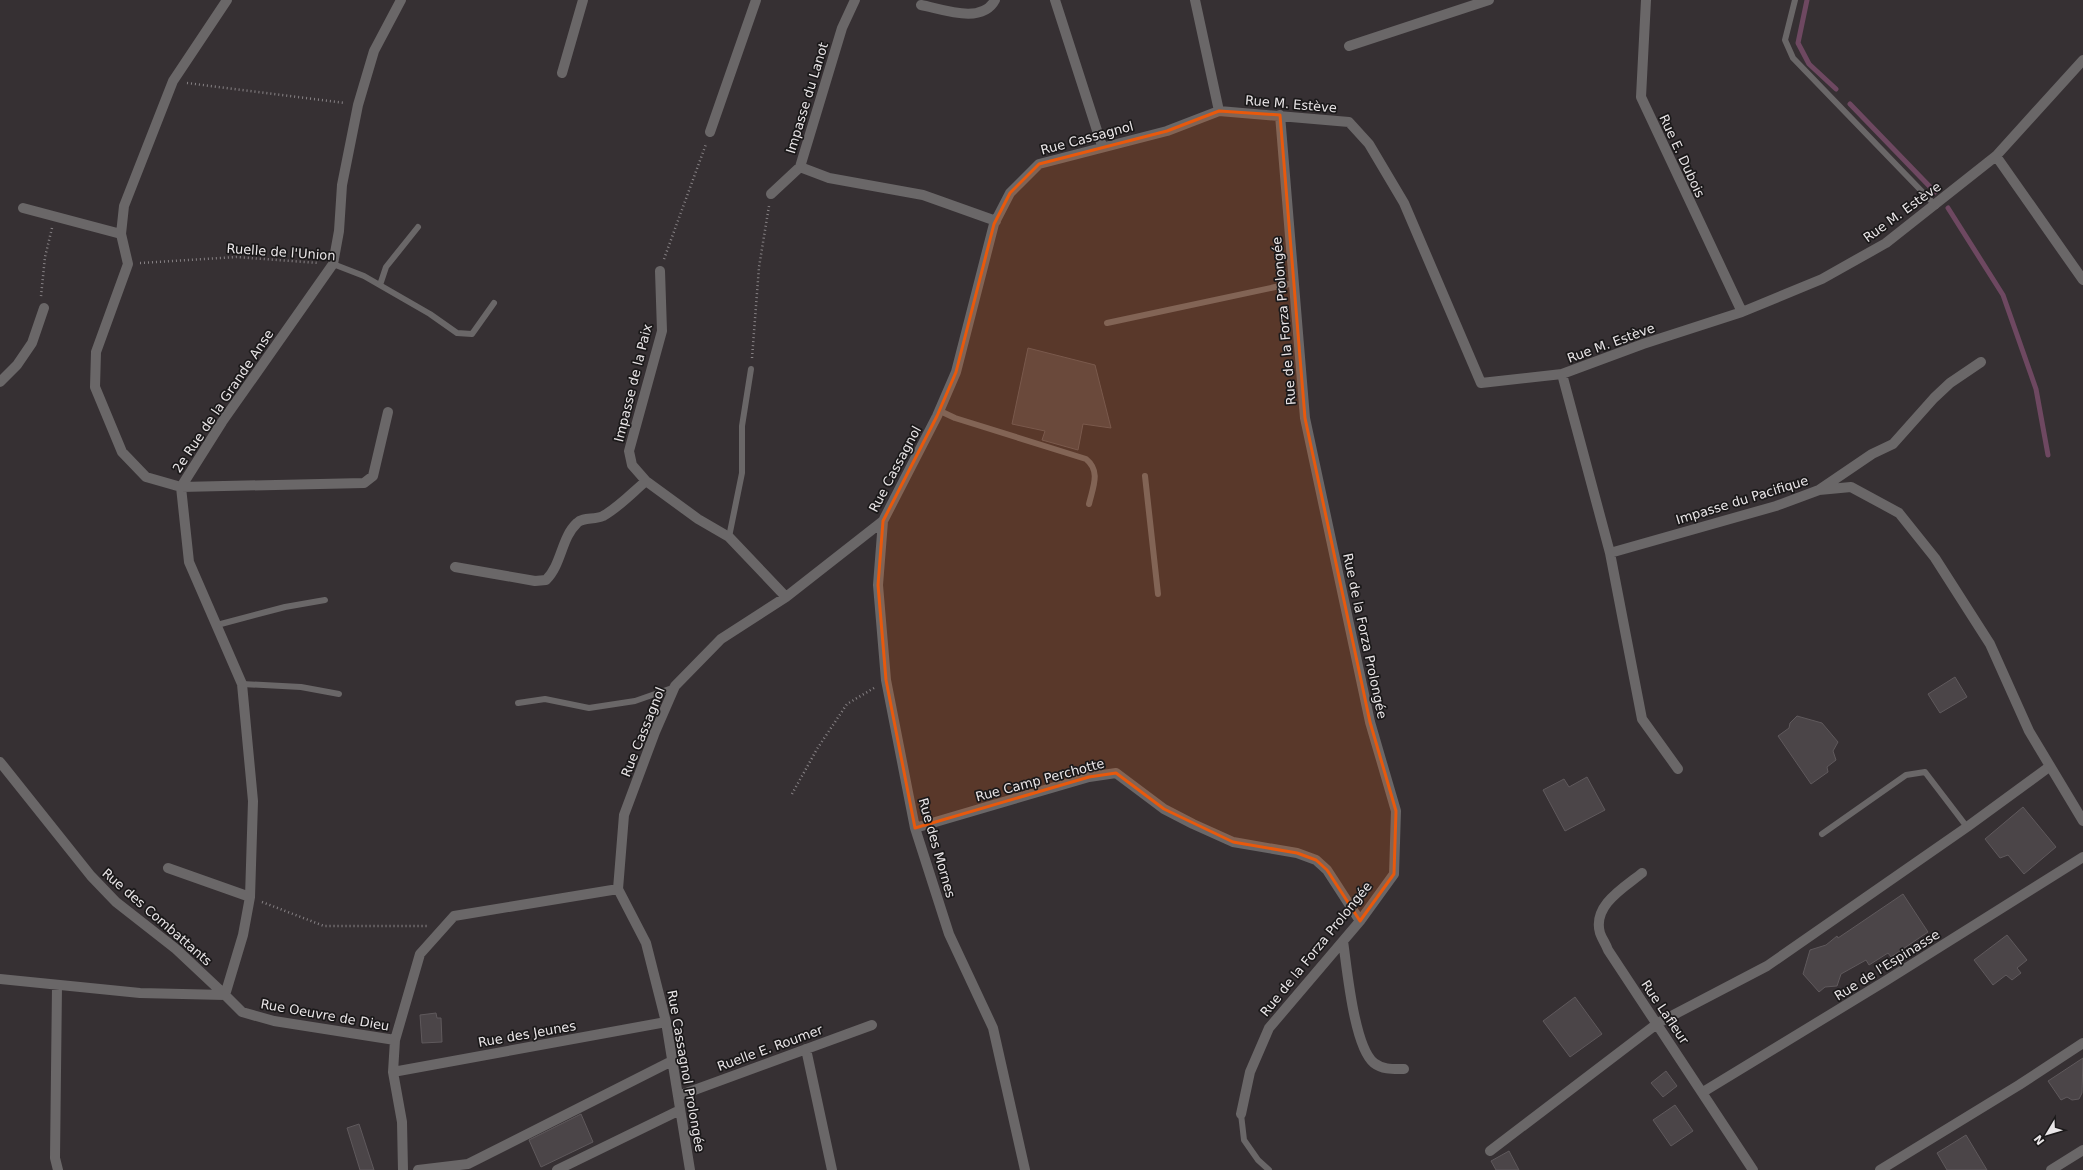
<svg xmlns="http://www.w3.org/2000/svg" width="2083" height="1170" viewBox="0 0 2083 1170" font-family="'DejaVu Sans',sans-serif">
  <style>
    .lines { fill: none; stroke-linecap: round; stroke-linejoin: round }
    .stream { stroke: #6e4861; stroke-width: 5 }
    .building { fill: #4b4548; stroke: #5f595c }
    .path { stroke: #878285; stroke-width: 2.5; stroke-dasharray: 1 3; stroke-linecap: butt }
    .service { stroke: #6a6768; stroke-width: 6 }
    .minor { stroke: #6a6768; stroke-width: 10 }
    .marked { fill: #e8590c; fill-opacity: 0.2; stroke: #e8590c; stroke-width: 3; stroke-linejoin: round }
    .labels { text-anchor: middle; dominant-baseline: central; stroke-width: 3.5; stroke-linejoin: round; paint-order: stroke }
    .street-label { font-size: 13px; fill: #e9e5e7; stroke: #1b191a }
  </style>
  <rect width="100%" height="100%" fill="#363033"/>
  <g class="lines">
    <path class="stream" d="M1807,0L1798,43L1809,64L1836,89
      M1850,104L1935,192
      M1948,208L2003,295L2036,389L2048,455"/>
  </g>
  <path class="building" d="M1028,348L1095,365L1111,428L1083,424L1078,450L1042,440L1045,431L1012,424Z
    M1955,677L1967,697L1940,713L1928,694Z
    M1797,716L1822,723L1838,742L1833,751L1836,760L1827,767L1828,772L1811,784L1778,736L1789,728L1790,723Z
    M1587,777L1605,810L1565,831L1543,790L1564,779L1569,787Z
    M2023,807L2056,847L2024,874L2008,855L2000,858L1985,839Z
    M1903,894L1928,932L1891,957L1888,953L1869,965L1866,960L1841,974L1837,986L1825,987L1819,992L1803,974L1810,950L1826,945L1837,936L1838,938Z
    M2007,935L2027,960L2017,968L2021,973L2012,980L2006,975L1993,985L1974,960Z
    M1575,997L1602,1034L1570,1057L1543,1021Z
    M436,1013L437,1018H441L442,1042L422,1043L420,1015Z
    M2083,1058L2082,1093L2079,1099L2072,1100L2067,1097L2061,1100L2048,1081Z
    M1666,1071L1677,1086L1663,1097L1651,1083Z
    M1675,1105L1693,1131L1671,1146L1653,1120Z
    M581,1114L593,1142L541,1167L529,1140Z
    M359,1124L374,1170H360L347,1128Z
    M1966,1135L1987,1170H1947L1937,1153Z
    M1509,1151L1519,1170H1496L1491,1161Z"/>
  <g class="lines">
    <path class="path" d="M187,83L345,103
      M664,259L706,144
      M140,263L236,257L319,263
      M41,296L45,257L52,228
      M752,358L759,267L769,206
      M792,794L817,749L847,704L874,688
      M262,902L324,926H428"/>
    <path class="service" d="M1795,0L1785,40L1793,58L1936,206
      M333,264L364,276L430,314L457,333L472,334L494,303
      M380,285L386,267L418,227
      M1107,323L1294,283
      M940,411L955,418L1086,459C1101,471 1093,487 1089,504
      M1145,476L1158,594
      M729,537L742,473V426L751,369
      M217,625L285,607L325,600
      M242,684L301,687L339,694
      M518,703L545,699L589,708L635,701L675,687
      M1822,834L1906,775L1925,772L1967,827
      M1241,1114L1244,1140L1258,1160L1269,1170"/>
    <path class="minor" d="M227,0L173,81L124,206L121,234L128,264L96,352L95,387L122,452L146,477L181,487L364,483L373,476L388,412
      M1055,0L1102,146
      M1195,0L1219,111
      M1646,0L1641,97L1742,312
      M921,5C942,9 982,25 995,0
      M1349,46L1489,0
      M562,73L583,0
      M710,132L756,0
      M1996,156L2083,280
      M800,167L829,178L923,195L996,221
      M771,194L800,167L842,28L855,0
      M23,208L121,234
      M660,271L662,331L629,451L632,465L646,481L698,519L729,537L786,597
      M1562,374L1610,553L1642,719L1678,769
      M0,382L17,365L32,343L44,308
      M1819,490L1851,487L1899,513L1935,558L1990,644L2029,731L2083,821
      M883,521L878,585L886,680L915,828L949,934L993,1028L1025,1170
      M1610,553L1776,506L1819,490L1872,454L1893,444L1934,398L1950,383L1981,362
      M455,567L535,581L546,580C562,564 561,538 577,523C583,517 594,520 603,516C618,508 633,492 646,481
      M0,762L91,876L116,902L176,949L225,995L243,935L250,897L253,801L242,684L189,562L181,487L222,422L333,264L339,231L342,185L358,105L374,51L401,0
      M915,828L1089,777L1116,773L1164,809L1193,824L1233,842L1297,853L1316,860L1327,870L1360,921
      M168,868L250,897
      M1642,873C1625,887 1592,905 1600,933C1602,939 1606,944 1608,950L1753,1170
      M618,889L624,815L655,732L675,686L721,639L786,597L883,521L937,416L956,372L994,224L1010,193L1039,164L1167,131L1219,111L1349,122L1369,144L1404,203L1481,383L1562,374L1643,344L1742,312L1822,279L1886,243L1996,156L2083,60
      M618,889L646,943L666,1022L690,1170
      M1343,941C1347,968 1354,1047 1374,1063C1383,1070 1394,1069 1404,1069
      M0,979L140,993L225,995L242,1012L274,1021L395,1040L420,954L454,916L618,889
      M57,986L55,1158L58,1170
      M395,1040L393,1072L402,1122L403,1170
      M806,1049L832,1170
      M393,1072L666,1022
      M1703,1092L1887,980L2083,857
      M678,1096L872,1025
      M1241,1114L1250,1072L1269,1028L1360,921L1394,874L1396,811L1370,722L1305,418L1280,115
      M1490,1151L1658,1023L1767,966L1967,827L2049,767
      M418,1170L468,1164L672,1061
      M557,1170L680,1110
      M1880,1170L2019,1085L2083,1043
      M2051,1170L2083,1150"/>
  </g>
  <path class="marked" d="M1219,111L1280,115L1305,418L1370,722L1396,811L1394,874L1360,921L1327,870L1316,860L1297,853L1233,842L1164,809L1116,773L1089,777L915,828L886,680L878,585L883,521L937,416L956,372L994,224L1010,193L1039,164L1167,131Z"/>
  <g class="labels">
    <g class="street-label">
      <text transform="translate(807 98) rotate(-73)">Impasse du Lanot</text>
      <text transform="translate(1291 104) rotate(5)">Rue M. Estève</text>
      <text transform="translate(1087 138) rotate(-15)">Rue Cassagnol</text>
      <text transform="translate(1682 156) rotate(65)">Rue E. Dubois</text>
      <text transform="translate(1902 212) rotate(-36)">Rue M. Estève</text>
      <text transform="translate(281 252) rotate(4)">Ruelle de l'Union</text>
      <text transform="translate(1284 321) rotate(-95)">Rue de la Forza Prolongée</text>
      <text transform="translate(1611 343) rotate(-20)">Rue M. Estève</text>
      <text transform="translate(633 383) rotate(-76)">Impasse de la Paix</text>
      <text transform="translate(223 401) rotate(-56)">2e Rue de la Grande Anse</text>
      <text transform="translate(895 469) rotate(-62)">Rue Cassagnol</text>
      <text transform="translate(1742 500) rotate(-17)">Impasse du Pacifique</text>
      <text transform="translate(1365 636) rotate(78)">Rue de la Forza Prolongée</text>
      <text transform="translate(643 732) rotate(-68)">Rue Cassagnol</text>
      <text transform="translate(1040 780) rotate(-15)">Rue Camp Perchotte</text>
      <text transform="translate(937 848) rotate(74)">Rue des Mornes</text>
      <text transform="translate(157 917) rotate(41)">Rue des Combattants</text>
      <text transform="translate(1316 949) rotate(-51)">Rue de la Forza Prolongée</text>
      <text transform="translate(1887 965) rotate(-32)">Rue de l'Espinasse</text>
      <text transform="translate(1665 1012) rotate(56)">Rue Lafleur</text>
      <text transform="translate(325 1015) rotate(10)">Rue Oeuvre de Dieu</text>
      <text transform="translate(527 1034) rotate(-10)">Rue des Jeunes</text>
      <text transform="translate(770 1048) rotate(-20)">Ruelle E. Roumer</text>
      <text transform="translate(686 1071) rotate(80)">Rue Cassagnol Prolongée</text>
    </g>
  </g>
  <g transform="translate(2047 1134) rotate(232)" stroke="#1b191a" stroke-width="3" paint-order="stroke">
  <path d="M0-3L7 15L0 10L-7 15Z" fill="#e9e5e7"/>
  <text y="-6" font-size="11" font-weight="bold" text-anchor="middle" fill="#e9e5e7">N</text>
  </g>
</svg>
